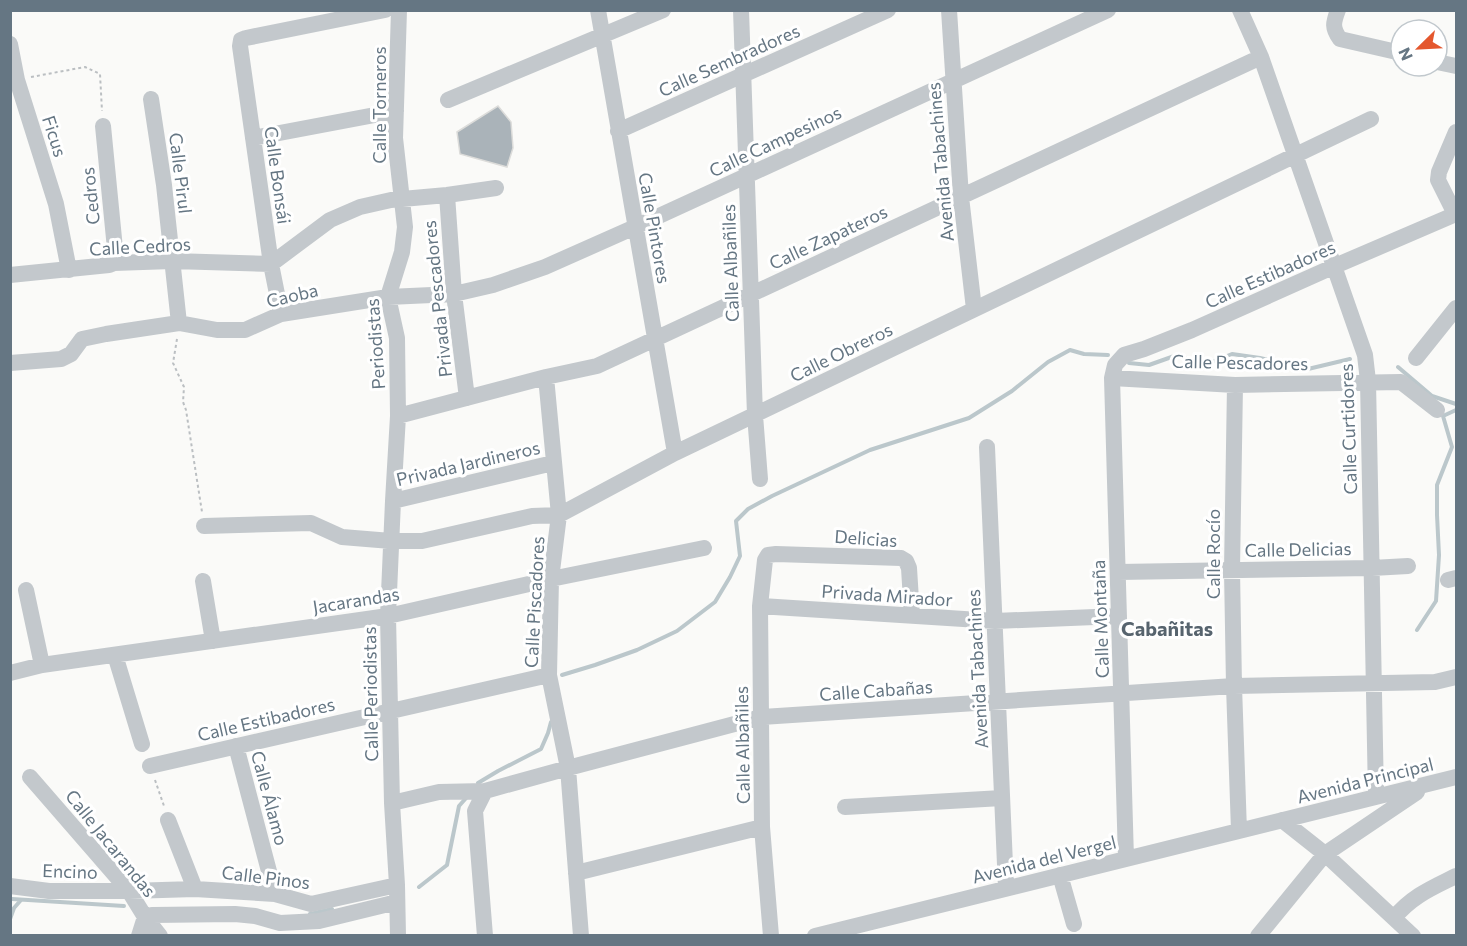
<svg xmlns="http://www.w3.org/2000/svg" width="1467" height="946" viewBox="0 0 1467 946" font-family="Commissioner,sans-serif">
  <style>
    .lines { fill: none; stroke-linecap: round; stroke-linejoin: round }
    .stream { stroke: #bbc7cb; stroke-width: 4 }
    .building { fill: #aab3b9; stroke: #dcdcda; stroke-width: 1.5 }
    .path { stroke: #bbbfc2; stroke-width: 2; stroke-dasharray: 3 3; stroke-linecap: butt }
    .minor { stroke: #c3c8cc; stroke-width: 16 }
    .labels { text-anchor: middle; dominant-baseline: central; stroke-width: 6; stroke-linejoin: round; paint-order: stroke }
    .street-label { font-size: 18px; fill: #657683; stroke: #fff }
    .neighbourhood-label { font-size: 20px; font-weight: bold; fill: #57646e; stroke: #fff }
  </style>
  <rect width="100%" height="100%" fill="#fafaf8"/>
  <g class="lines">
    <path class="stream" d="M1129,363L1149,365L1180,354L1189,361L1207,364L1232,354L1260,358L1308,369L1350,359
      M1398,367L1432,396L1456,404
      M1417,630L1436,601L1439,555L1437,515V485L1452,447L1443,416L1456,410
      M562,675L595,665L637,650L677,631L715,602L730,577L740,556L736,521L748,509L772,496L870,450L969,418L1012,391L1048,362L1070,350L1084,354L1108,355
      M478,783L498,771L541,749L548,733L551,722
      M419,887L447,865L459,806L467,797
      M12,899L124,906
      M310,914L332,909
      M10,919L14,908L21,900"/>
  </g>
  <path class="building" d="M498,106L511,122L513,148L507,167L460,154L457,132Z"/>
  <g class="lines">
    <path class="path" d="M31,77L85,67L100,74L102,111
      M177,339L173,363L184,387L183,402L186,410L202,512
      M155,780L164,806"/>
    <path class="minor" d="M598,10L675,453
      M741,10L755,415L760,479
      M949,10L961,197L974,309
      M1240,10L1261,57L1365,355L1368,381L1376,797
      M1338,10C1333,23 1332,28 1340,39L1401,53
      M10,44L17,80L56,204L69,270
      M1437,62L1456,66
      M151,99L164,185L179,323
      M448,100L663,10
      M103,126L116,259L114,263
      M618,131L888,10
      M253,138L396,111
      M447,195L454,294L467,398
      M1455,214L1438,180L1439,172L1456,132
      M10,275L109,265L114,263L172,261L271,264L330,220L360,207L391,200L447,195L496,188
      M281,314L271,264L240,46L241,40L246,38L385,10
      M1416,358L1456,308
      M10,363L61,359L71,354L82,339L106,334L179,323L217,330H245L281,314L388,297L454,294L493,285L545,267L635,227L1108,10
      M546,377L559,515L551,579L549,675L568,768L581,936
      M1112,378L1235,385L1401,382L1437,410
      M1235,385L1232,570L1234,686L1239,831
      M398,416L546,377L597,366L1261,57
      M987,447L1006,888
      M393,501L553,463
      M204,526L311,523L342,537L391,541H422L532,516L559,515L675,453L1371,119
      M1118,572L1372,568L1408,566
      M1448,580L1456,578
      M203,581L213,641
      M26,590L42,665
      M760,606L995,621L1119,616
      M115,655L142,744
      M10,673L42,665L388,616L551,579L704,548
      M236,746L275,894
      M150,766L549,675
      M30,777L129,891L145,917L160,936
      M485,791L475,811L485,936
      M392,803L439,792L485,791L568,768L761,717L1234,686L1435,682L1456,677
      M845,807L1002,798
      M168,820L195,889
      M1282,820L1325,854L1413,936
      M1126,859L1112,378L1115,365L1124,355L1144,349L1192,330L1335,266L1456,214
      M576,873L762,827
      M1060,875L1074,924
      M10,886L49,891H129L195,889L275,894L311,904L397,885
      M1394,918C1412,896 1432,888 1456,876
      M139,936L145,917L152,915L235,914L255,916L280,923L319,921L397,902
      M398,936L397,885L392,803L388,616L393,501L398,416L397,338L388,297L402,252L405,227L395,138L399,10
      M771,936L762,827L760,606L765,560L768,555L776,554L901,558L906,561L909,568L912,616
      M815,936L1456,777
      M1258,936L1325,854L1417,792"/>
  </g>
  <g class="labels">
    <g class="street-label">
      <text transform="translate(729 60) rotate(-24)">Calle Sembradores</text>
      <text transform="translate(379 105) rotate(-90)">Calle Torneros</text>
      <text transform="translate(55 136) rotate(72)">Ficus</text>
      <text transform="translate(775 141) rotate(-25)">Calle Campesinos</text>
      <text transform="translate(940 162) rotate(-95)">Avenida Tabachines</text>
      <text transform="translate(181 173) rotate(83)">Calle Pirul</text>
      <text transform="translate(278 175) rotate(82)">Calle Bonsái</text>
      <text transform="translate(90 196) rotate(-96)">Cedros</text>
      <text transform="translate(655 228) rotate(80)">Calle Pintores</text>
      <text transform="translate(828 237) rotate(-25)">Calle Zapateros</text>
      <text transform="translate(140 246) rotate(-3)">Calle Cedros</text>
      <text transform="translate(730 263) rotate(-92)">Calle Albañiles</text>
      <text transform="translate(1270 274) rotate(-24)">Calle Estibadores</text>
      <text transform="translate(292 295) rotate(-13)">Caoba</text>
      <text transform="translate(437 299) rotate(-96)">Privada Pescadores</text>
      <text transform="translate(375 344) rotate(-94)">Periodistas</text>
      <text transform="translate(841 352) rotate(-26)">Calle Obreros</text>
      <text transform="translate(1240 362) rotate(1)">Calle Pescadores</text>
      <text transform="translate(1348 429) rotate(-92)">Calle Curtidores</text>
      <text transform="translate(468 463) rotate(-13)">Privada Jardineros</text>
      <text transform="translate(866 538) rotate(4)">Delicias</text>
      <text transform="translate(1298 549) rotate(-1)">Calle Delicias</text>
      <text transform="translate(1213 554) rotate(-90)">Calle Rocío</text>
      <text transform="translate(887 595) rotate(4)">Privada Mirador</text>
      <text transform="translate(356 600) rotate(-9)">Jacarandas</text>
      <text transform="translate(534 602) rotate(-87)">Calle Piscadores</text>
      <text transform="translate(1100 619) rotate(-92)">Calle Montaña</text>
      <text transform="translate(977 669) rotate(-93)">Avenida Tabachines</text>
      <text transform="translate(876 690) rotate(-4)">Calle Cabañas</text>
      <text transform="translate(370 694) rotate(-91)">Calle Periodistas</text>
      <text transform="translate(266 719) rotate(-13)">Calle Estibadores</text>
      <text transform="translate(742 745) rotate(-91)">Calle Albañiles</text>
      <text transform="translate(1365 780) rotate(-14)">Avenida Principal</text>
      <text transform="translate(270 798) rotate(75)">Calle Álamo</text>
      <text transform="translate(111 843) rotate(51)">Calle Jacarandas</text>
      <text transform="translate(1044 859) rotate(-14)">Avenida del Vergel</text>
      <text transform="translate(70 871) rotate(2)">Encino</text>
      <text transform="translate(266 877) rotate(7)">Calle Pinos</text>
    </g>
    <g class="neighbourhood-label">
      <text x="1167" y="628">Cabañitas</text>
    </g>
  </g>
  <rect width="1467" height="946" fill="none" stroke="#657683" stroke-width="24"/>
  <g transform="translate(1419 48) rotate(246)"><circle r="28" fill="#ffffff" stroke="#c1c8cd" stroke-width="1.5"/>
  <path d="M0-4.5L10 22L0 15L-10 22Z" fill="#e4572e"/>
  <text y="-9" font-size="16" font-weight="bold" text-anchor="middle" fill="#657683">N</text>
  </g>
</svg>
